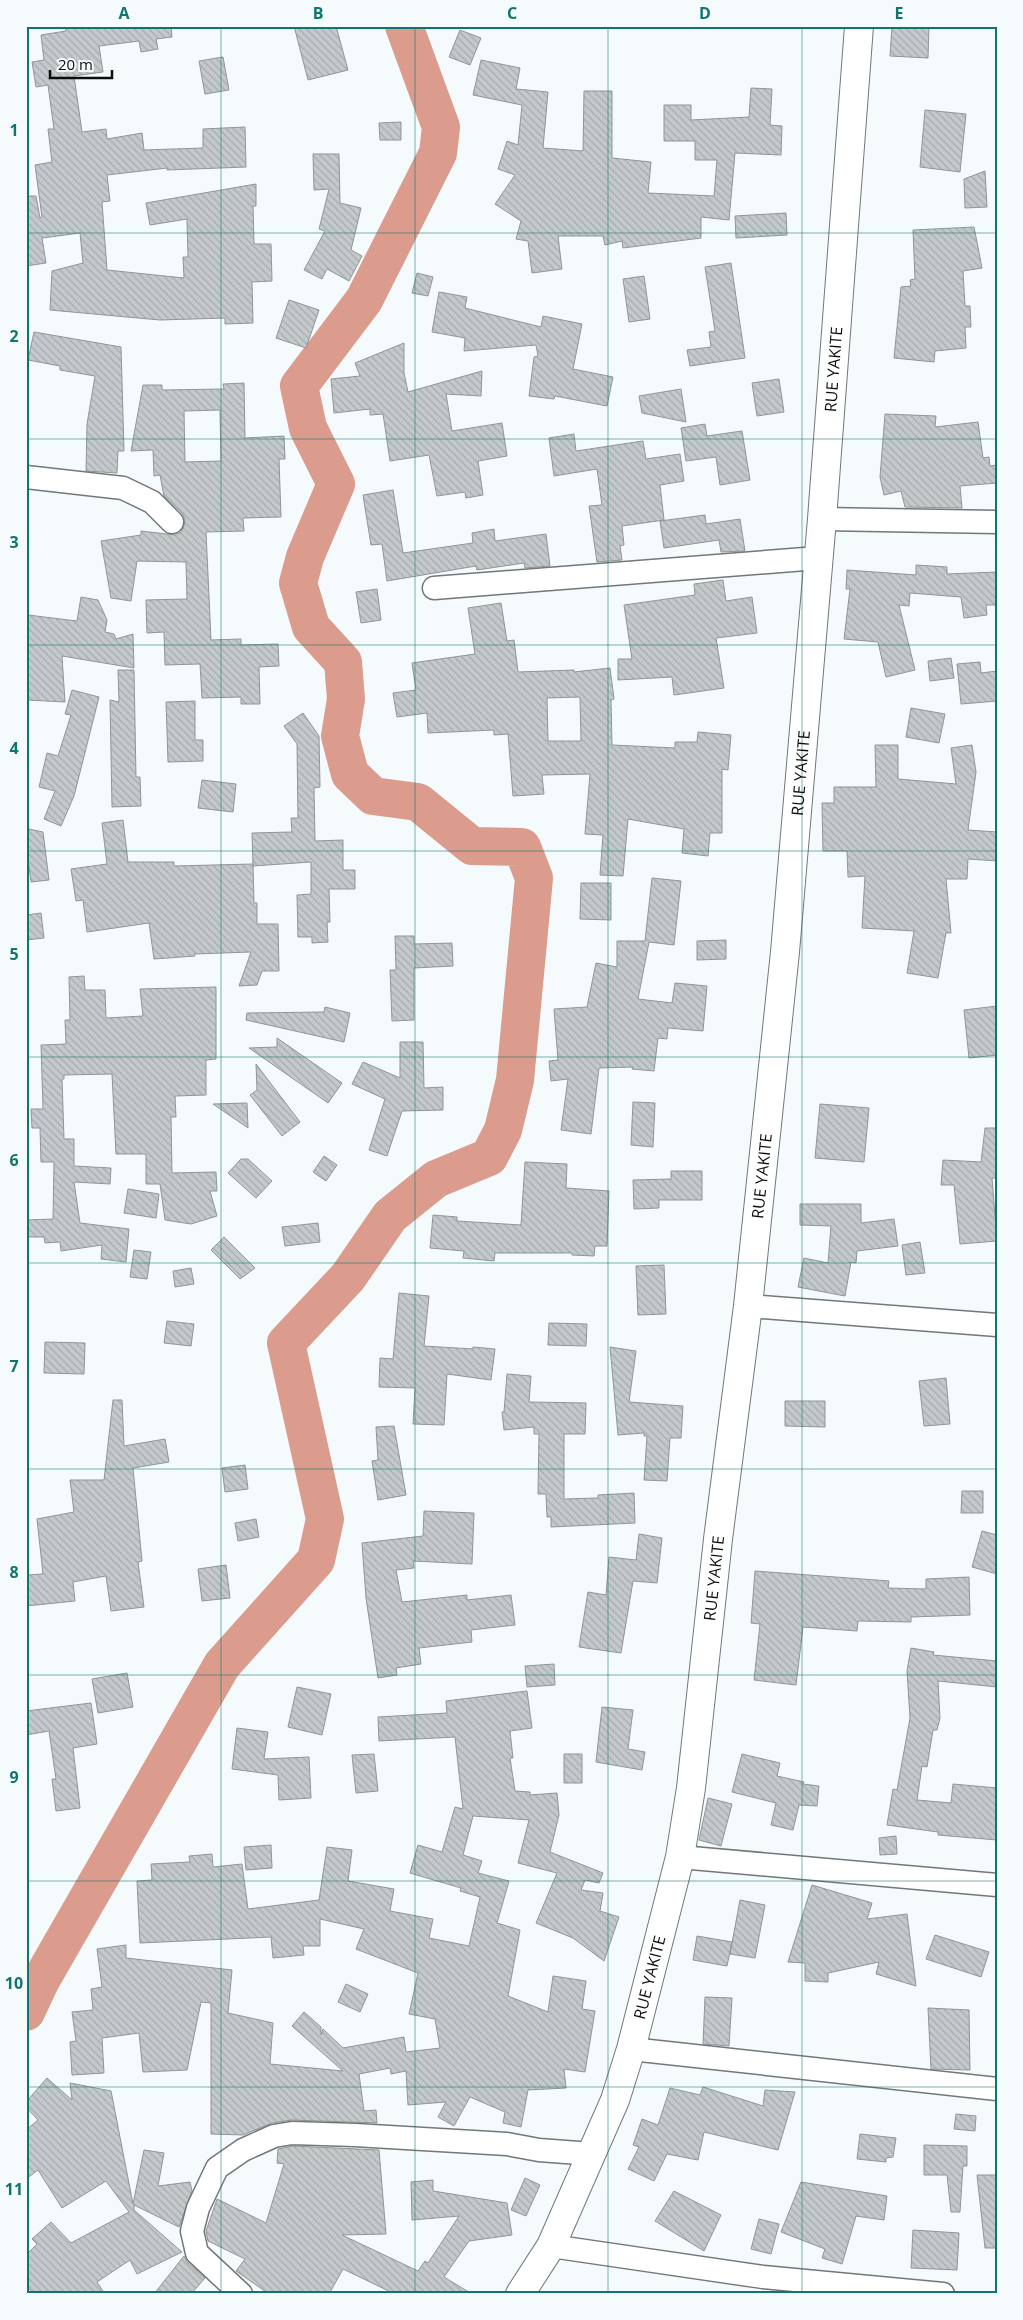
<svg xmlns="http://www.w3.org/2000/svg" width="1023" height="2320" viewBox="0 0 1023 2320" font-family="'Open Sans',sans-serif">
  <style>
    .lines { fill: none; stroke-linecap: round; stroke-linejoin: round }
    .river { stroke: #db9b8d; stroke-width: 38 }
    .building { fill: url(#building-back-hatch); stroke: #909597; fill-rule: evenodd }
    .street-casing { stroke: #727779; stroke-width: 25 }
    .secondary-casing { stroke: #727779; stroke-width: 30 }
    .street { stroke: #fff; stroke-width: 22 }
    .secondary { stroke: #fff; stroke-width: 28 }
    .grid { fill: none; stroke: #0f766e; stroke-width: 1; stroke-opacity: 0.55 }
    .labels { text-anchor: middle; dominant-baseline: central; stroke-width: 4.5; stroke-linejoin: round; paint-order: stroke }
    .street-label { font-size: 16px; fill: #0c0e0e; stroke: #f5fafc }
    .neatline { fill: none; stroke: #0f766e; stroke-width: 2 }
    .grid-label { font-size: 16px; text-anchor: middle; font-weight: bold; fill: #0f766e }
  </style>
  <defs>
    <pattern id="building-back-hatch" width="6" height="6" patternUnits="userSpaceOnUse" patternTransform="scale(1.25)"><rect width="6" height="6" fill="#c4c9cb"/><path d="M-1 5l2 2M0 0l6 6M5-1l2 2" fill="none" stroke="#a7abad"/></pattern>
  </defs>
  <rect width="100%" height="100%" fill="#f5fafc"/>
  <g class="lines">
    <path class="river" d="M26,2012L41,1980L222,1665L316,1560L325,1519L286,1343L348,1277L390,1216L436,1179L489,1157L503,1130L515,1080L534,878L522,847L472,846L418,802L373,796L350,774L340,736L346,699L343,662L311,627L298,583L305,557L336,484L308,428L299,386L364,300L438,153L441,127L404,26"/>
  </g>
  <path class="building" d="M65,26H171L172,37L156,39L158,49L141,52L139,41L99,46L103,72L74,76L82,132L106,129L107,139L142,133L144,150L203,148V129L245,127L246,167L167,170V168L107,175L110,201L102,202L107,270L184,278L183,257H188L187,219L150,225L146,203L256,184V206H253L254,244H271L272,281L252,282L253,323L225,324V318L160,320L50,310L52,271L83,263L80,233L42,238L46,263L26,266V196H36L40,218L42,217L35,165L52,162L48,129H54L48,85L36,87L32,62L44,60L41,35L66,31Z
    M294,26H336L348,70L308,80Z
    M892,26H929L928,58L890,56Z
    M460,30L481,38L470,65L449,57Z
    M223,57L229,90L205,94L199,61Z
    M481,60L520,68L516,89L548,92L543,148L583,151L584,91H612V158L651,162L648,193L714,196L717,160H695V141H664V105H691V120L749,117L751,88L772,89L770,125L782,126L781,155L735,153L729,220L701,217V238L623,248L622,241L605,245L603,236H558L562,269L532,273L528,241L516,239L521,221L495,204L515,175L498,169L507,141L518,145L522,105L473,95Z
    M925,110L966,114L960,172L920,167Z
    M401,122V140H380L379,123Z
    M313,154H339L340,203L361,208L351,250L362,256L349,281L327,269L322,279L304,270L325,231L319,229L329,189L314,190Z
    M985,171L987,207L965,208L964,179Z
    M786,213L787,235L736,238L735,216Z
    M974,227L982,268L963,271L965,306H970L971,327H965L966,348L935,351L934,362L894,358L901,287L911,286L910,280L915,279L913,230Z
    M731,263L745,358L690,366L687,350L711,347L709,332L715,331L705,267Z
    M417,273L433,277L428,296L412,293Z
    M644,276L650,319L629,322L623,279Z
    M439,292L467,297L465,308L541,327L543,316L582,324L573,369L613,377L607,406L555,396L554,399L529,396L534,357L538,356L536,345L464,351L465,338L432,332Z
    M289,300L319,310L306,348L276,338Z
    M34,332L121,347L124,451H118L117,473L86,471L87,424L95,376L60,370V366L28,360Z
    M404,343V373L408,392L482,371L481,396L446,394L452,431L502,423L507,456L478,461L483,495L466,498L465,492L437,496L429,455L390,461L383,414L370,415V409L334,413L331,379L360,376L355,363Z
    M779,379L784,412L757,416L752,383Z
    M244,383L245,438L284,436L285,459H279L281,517L243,518L244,531L206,532L211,640L241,639V645L278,644L279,666L259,667L260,704H241V697L202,698L200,664L165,665L164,632L147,633L146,600L187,599L186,562L137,561L131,601L111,598L101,541L141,535V531L175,535L181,532L184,526L185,519L182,513L164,496L160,475L154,476L153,450L131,451L143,385H162V390L224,389L223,384ZM220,410L221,461L185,462L184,411Z
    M681,389L686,422L642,413L639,396Z
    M885,414L936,416L935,427L978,422L983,458L989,457L990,466L997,465V483L960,486L962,508L905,507L901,491L884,495L880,477Z
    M705,424L707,436L742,431L750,480L720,485L716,457L686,461L681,428Z
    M574,434L576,451L643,441L646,459L680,454L684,481L660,485L664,520L622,526L624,545L620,546L622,560L597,562L589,506L602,505L597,469L554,476L549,438Z
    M393,490L403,553L473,543L472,533L494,529L495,541L546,534L550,566L525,568L524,563L477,570L476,566L387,581L382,544L371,545L363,495Z
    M705,515L706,524L740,519L745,551L721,552L719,540L664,548L660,521Z
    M916,565L947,567V574L997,572V605H986L987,615L964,618L961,597L910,593L909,606L899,605L915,670L886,677L878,642L844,639L850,589H846L847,570L916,575Z
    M723,580L726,601L752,597L757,633L716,638L724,688L674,695L672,677L618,680V659H632L624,605L695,595L694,584Z
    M377,589L381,620L361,623L356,592Z
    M81,597L98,600L107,620L105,632L114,634L116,639L133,634L134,668L62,656L65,702L26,700L28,615L77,621Z
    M501,603L507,641L514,640L518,672L574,670V672L610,668L614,699L611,700L612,745L675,748V742H697L698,732L731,735L728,770L722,769V833H710L708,856L682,853L684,829L628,819L623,876L600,875L603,835L585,834L590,774L542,775L544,794L513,796L508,734L494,735V730L428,733L427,713L397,717L393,693L416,690L412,663L475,654L468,608ZM580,697L581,741H548L547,698Z
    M951,658L954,678L930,681L928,661Z
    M980,662L981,673L997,671V701L961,704L957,664Z
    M118,670H134L136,777H140L141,806L112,807L110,700L119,702Z
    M72,690L99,697L74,796L61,826L44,819L55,791L39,787L47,753L58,756L71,715L65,714Z
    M195,701V740H203V761L168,762L166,702Z
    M911,708L945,714L939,743L906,737Z
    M303,713L319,736L320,787L314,788L315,841L343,840V870H355V889H329L330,922H327L328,942L312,943V937H298L297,895L311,894V862L253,866L252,833L292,832L291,818H298L297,744L284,726Z
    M875,745H898V779L956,784L951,748L972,745L976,772L968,830L997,832V861L968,859L967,879H946L951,933H946L938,978L907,973L914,931L862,928L865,876L848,877L847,851H823L822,803H834V787H876Z
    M202,780L236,784L233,812L198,808Z
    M123,820L128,862H174V866L253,864L254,903H257V924H278L279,971H262L257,985L239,986L251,952L194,954L195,956L154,959L149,923L87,932L83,900L76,901L71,869L107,864L102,823Z
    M29,829L43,832L49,880L31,882L26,845Z
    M652,878L681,881L674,945L649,942L638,999L672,1003L675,983L707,986L703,1031L668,1028L667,1039L658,1038L654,1071L632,1069L633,1067L599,1068L591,1134L561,1130L568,1079L551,1081L549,1061L558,1060L554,1009L587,1007L596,963L617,967V941H645Z
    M581,883H611V920L580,919Z
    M41,913L44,938L26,940V915Z
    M395,936H414V944L452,943L453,966L414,968V1020L392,1021L390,970H396Z
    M726,940V959L697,960V941Z
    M84,976L85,990H105L106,1018L143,1016L140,989L216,987V1059L206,1060V1095L175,1096L176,1117H171L172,1173L216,1172L217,1191H210L217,1216L191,1224L165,1220L160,1184H146V1154H116L112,1074L64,1075V1079H62L64,1139H74V1166L111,1168L110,1184L74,1182L80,1223L129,1229L126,1262L101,1259L102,1245L61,1251L60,1242L45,1243L44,1237H26V1220L53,1219L54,1162H41L40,1128H32L31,1109H43L41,1045L66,1044L65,1020H70L69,977Z
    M997,1006V1055L969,1058L964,1010Z
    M325,1007L350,1013L344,1042L246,1020L247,1013L324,1012Z
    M277,1038L342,1083L328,1103L249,1048L277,1047Z
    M400,1042H423L424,1088L443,1087V1110L402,1111L387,1156L369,1150L385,1099L352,1084L363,1062L400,1078Z
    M256,1064L300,1122L282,1136L250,1095L257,1090Z
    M633,1102L655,1103L653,1147L631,1145Z
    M247,1103L248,1128L213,1104Z
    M820,1104L869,1108L864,1162L815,1158Z
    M985,1128H997V1178H992L997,1241L960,1244L954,1185H941L943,1160L981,1162Z
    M324,1156L337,1165L326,1181L313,1172Z
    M241,1159H248L272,1181L256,1198L228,1173Z
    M525,1162L567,1164L566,1188L609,1191L607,1246H595L594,1256L572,1255V1253H495L494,1261L463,1258L464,1251L430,1248L433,1215L457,1217V1221L521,1225Z
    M671,1171H702V1200H659V1208L634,1209L633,1180L671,1179Z
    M128,1189L159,1194L156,1218L124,1213Z
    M800,1204H861V1223L894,1219L898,1246L857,1251L856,1263L851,1262L845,1296L798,1287L804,1258L828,1263L831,1226L800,1225Z
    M318,1223L320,1242L285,1246L282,1227Z
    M224,1237L255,1268L240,1279L211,1250Z
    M920,1242L925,1273L906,1275L902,1245Z
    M134,1250L151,1252L147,1279L130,1277Z
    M664,1265L666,1314L638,1315L636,1266Z
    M191,1268L194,1284L175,1287L173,1271Z
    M399,1293L429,1296L424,1346L473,1349V1347L495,1349L491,1380L447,1374L444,1425L413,1424L415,1388L379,1387L380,1358L393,1359Z
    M167,1321L194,1324L191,1346L164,1343Z
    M549,1323L587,1324L586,1346L548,1345Z
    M45,1342L85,1343L84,1374L44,1373Z
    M610,1347L636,1351L629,1402L683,1406L681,1438H670L667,1481L644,1480L647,1436H644V1433L618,1435Z
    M507,1374L531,1376L529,1402L586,1403L585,1434H564V1499L598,1498V1495L634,1493L635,1523L551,1527V1517H547L546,1494H538L539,1434H534V1427L504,1430L502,1412H504Z
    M946,1378L950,1424L924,1426L919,1381Z
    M113,1400H122L124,1446L165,1439L169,1462L133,1468L142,1561L138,1562L144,1607L111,1611L106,1576L73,1582L75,1601L26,1606V1575L43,1574L37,1519L74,1512L70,1480H104Z
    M785,1401H825V1427L785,1426Z
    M394,1426L406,1495L378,1500L372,1461L378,1460L376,1427Z
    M245,1465L248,1489L225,1492L222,1468Z
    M962,1491H983V1513H961Z
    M424,1511L474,1513L472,1564L413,1561L414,1568L396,1570L402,1602L467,1595V1600L511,1595L515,1625L471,1630L472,1642L419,1648L421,1664L396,1668L397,1675L378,1678L366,1598L362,1543L423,1536Z
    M256,1519L259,1537L238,1541L235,1523Z
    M982,1531L997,1535V1574L972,1567Z
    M639,1534L662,1538L657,1583L633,1581L621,1653L579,1647L588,1592L606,1595L609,1557L636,1560Z
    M226,1565L230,1598L202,1601L198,1569Z
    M755,1571L889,1581L888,1588L926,1589V1579L969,1577L970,1615L911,1617V1622L858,1621L857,1631L803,1627L796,1685L754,1680L760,1624L751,1623Z
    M911,1648L934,1652L933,1655L997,1661V1687L938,1681L940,1718L937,1730H933L927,1767L922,1766L917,1800L951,1803L953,1784L997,1788V1840L938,1835V1832L887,1825L893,1789L897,1790L910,1718L907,1671Z
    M554,1664L555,1685L527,1687L525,1666Z
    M127,1673L133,1707L98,1713L92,1679Z
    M297,1687L331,1694L322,1735L288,1727Z
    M527,1691L532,1728L510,1731L513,1758H510L515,1791L530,1792V1795L557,1793L559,1815L550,1852L603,1873L599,1883L585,1880L581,1890L603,1893L600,1911L619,1917L604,1961L573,1938L536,1923L557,1873L518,1863L529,1820L473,1816L463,1855L482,1861L478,1873L509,1881L497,1923L520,1930L508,1996L548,2012L553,1976L586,1981L582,2009L595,2011L585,2072L564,2069L566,2088L528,2090L521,2127L503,2123L505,2112L470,2097L454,2126L438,2117L446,2102L408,2105L406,2071L391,2074L390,2068L359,2074L364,2111L376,2110L377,2123L292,2120L272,2123L243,2135L211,2134V2003L201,2002L187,2070L143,2072L139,2033L102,2038L104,2073L72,2075L70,2042L76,2041L72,2012L93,2010L91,1989L102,1987L97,1949L126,1945V1958L232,1970L228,2013L273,2023L270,2064L343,2071L292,2026L304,2012L321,2027V2035L323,2029L343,2048L404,2037L406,2052L440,2048L435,2019L409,2014L418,1973L356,1949L364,1929L320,1919V1946H303L304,1955L273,1958L271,1937L140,1943L137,1881L152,1880L151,1864L190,1862L189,1856L212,1854L213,1867L242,1864L248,1909L319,1900L327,1847L352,1850L348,1881L394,1889L390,1911L433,1919L429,1938L469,1946L480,1897L460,1891L461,1888L410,1873L418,1845L442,1852L455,1807L463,1809L455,1737L379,1741L378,1717L447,1713L446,1701Z
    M91,1703L97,1744L73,1748L80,1808L56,1811L52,1779H56L49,1731L26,1735V1711Z
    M602,1707L633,1710L628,1749L645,1752L642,1770L596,1762Z
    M237,1728L268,1732L264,1759L309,1757L311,1798L279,1800L278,1775L232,1769Z
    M374,1754L378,1791L356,1793L352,1755Z
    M564,1754H582V1783H564Z
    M742,1754L780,1763L777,1776L804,1782L803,1784L819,1786L817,1806L799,1805L793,1830L771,1825L776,1803L732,1792Z
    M708,1798L732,1804L721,1846L699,1840Z
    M896,1836L897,1854L880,1855L879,1838Z
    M271,1845L272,1868L246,1870L244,1847Z
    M812,1885L872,1903L867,1919L907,1914L916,1986L876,1974L879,1962L828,1973V1982L805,1981V1963L788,1962Z
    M740,1900L765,1905L755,1958L730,1954Z
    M935,1935L989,1952L981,1977L926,1959Z
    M697,1936L732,1942L727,1966L693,1960Z
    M346,1984L368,1994L360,2012L338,2002Z
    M705,1997L732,1998L729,2046L703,2044Z
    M928,2008L969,2010L970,2070L931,2069Z
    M47,2078L72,2100L70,2083L111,2091L133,2204L144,2150L164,2153L158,2186L190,2182L192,2191L179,2227L134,2205V2210L182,2252L137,2274L130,2260L97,2282L105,2294H34L26,2286V2255L37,2244L32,2239L51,2222L71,2243L129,2212L106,2181L62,2208L38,2170L26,2179V2130L38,2120L26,2107V2102Z
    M703,2087L763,2106L765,2090L795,2092L778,2150L704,2132L698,2160L667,2154L654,2181L628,2169L639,2147L633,2145L642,2119L658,2125L670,2088L700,2095Z
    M956,2114L976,2116L975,2131L954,2129Z
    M860,2134L896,2138L893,2157L886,2158V2162L857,2159Z
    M924,2145L967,2146V2166H963L960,2212H951L947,2175H924Z
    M293,2146L379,2150L386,2234L342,2235L418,2271L425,2261L428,2263L459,2216L412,2220L411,2182L433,2180V2191L507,2203L512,2235L469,2241L444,2277L472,2294H395L343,2269L329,2294H269L236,2271L245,2259L208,2241L206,2231L217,2199L266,2223L284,2164L277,2163L278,2149Z
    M977,2175H997V2248H985Z
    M525,2178L540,2185L526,2216L511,2210Z
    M801,2182L887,2196L884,2220L856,2216L842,2264L822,2258L825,2249L781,2232Z
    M674,2191L721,2215L704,2251L655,2221Z
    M759,2219L779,2224L771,2254L751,2249Z
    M913,2230L959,2233L957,2270L911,2268Z
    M184,2256L188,2263L205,2278L191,2294H154Z"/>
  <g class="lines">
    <defs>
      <path id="street" d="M26,477L123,488L152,502L172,522
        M822,519L997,522
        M434,588L818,558
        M748,1306L997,1325
        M680,1857L997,1885
        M631,2049L997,2089
        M551,2246L763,2277L943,2294
        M241,2294L197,2253L192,2231L198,2208L217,2168L243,2150L274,2136L292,2133L355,2135L507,2144L539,2150L592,2154"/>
      <g id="secondary">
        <path id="s1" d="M520,2294L551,2246L615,2100L631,2049L680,1857L691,1788L718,1539L748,1306L785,952L822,519L859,26"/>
      </g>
    </defs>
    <use href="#street" class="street-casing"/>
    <use href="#secondary" class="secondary-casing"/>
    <use href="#street" class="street"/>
    <use href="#secondary" class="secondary"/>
  </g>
  <path class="grid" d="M221,26V2294M415,26V2294M608,26V2294M802,26V2294M26,233H997M26,439H997M26,645H997M26,851H997M26,1057H997M26,1263H997M26,1469H997M26,1675H997M26,1881H997M26,2087H997"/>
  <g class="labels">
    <g class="street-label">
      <text stroke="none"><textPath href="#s1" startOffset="1964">RUE YAKITE</textPath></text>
      <text stroke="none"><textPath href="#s1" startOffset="1559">RUE YAKITE</textPath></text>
      <text stroke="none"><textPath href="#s1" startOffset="1154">RUE YAKITE</textPath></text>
      <text stroke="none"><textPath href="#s1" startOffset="749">RUE YAKITE</textPath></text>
      <text stroke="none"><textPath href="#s1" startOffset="344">RUE YAKITE</textPath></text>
    </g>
  </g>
  <rect width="1023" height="2320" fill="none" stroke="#f5fafc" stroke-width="55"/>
  <path d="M50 70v8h62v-8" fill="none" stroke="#0c0e0e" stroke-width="2.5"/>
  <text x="58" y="70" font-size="15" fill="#0c0e0e" stroke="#f5fafc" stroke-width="4" paint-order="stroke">20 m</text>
  <rect x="28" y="28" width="968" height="2264" class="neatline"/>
  <g class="grid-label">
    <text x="124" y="19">A</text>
    <text x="318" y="19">B</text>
    <text x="512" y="19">C</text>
    <text x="705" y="19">D</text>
    <text x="899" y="19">E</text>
    <text x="14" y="136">1</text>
    <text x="14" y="342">2</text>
    <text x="14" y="548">3</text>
    <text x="14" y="754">4</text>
    <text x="14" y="960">5</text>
    <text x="14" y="1166">6</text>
    <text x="14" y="1372">7</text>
    <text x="14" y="1578">8</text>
    <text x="14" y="1783">9</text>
    <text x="14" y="1989">10</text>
    <text x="14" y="2195">11</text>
  </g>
</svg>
